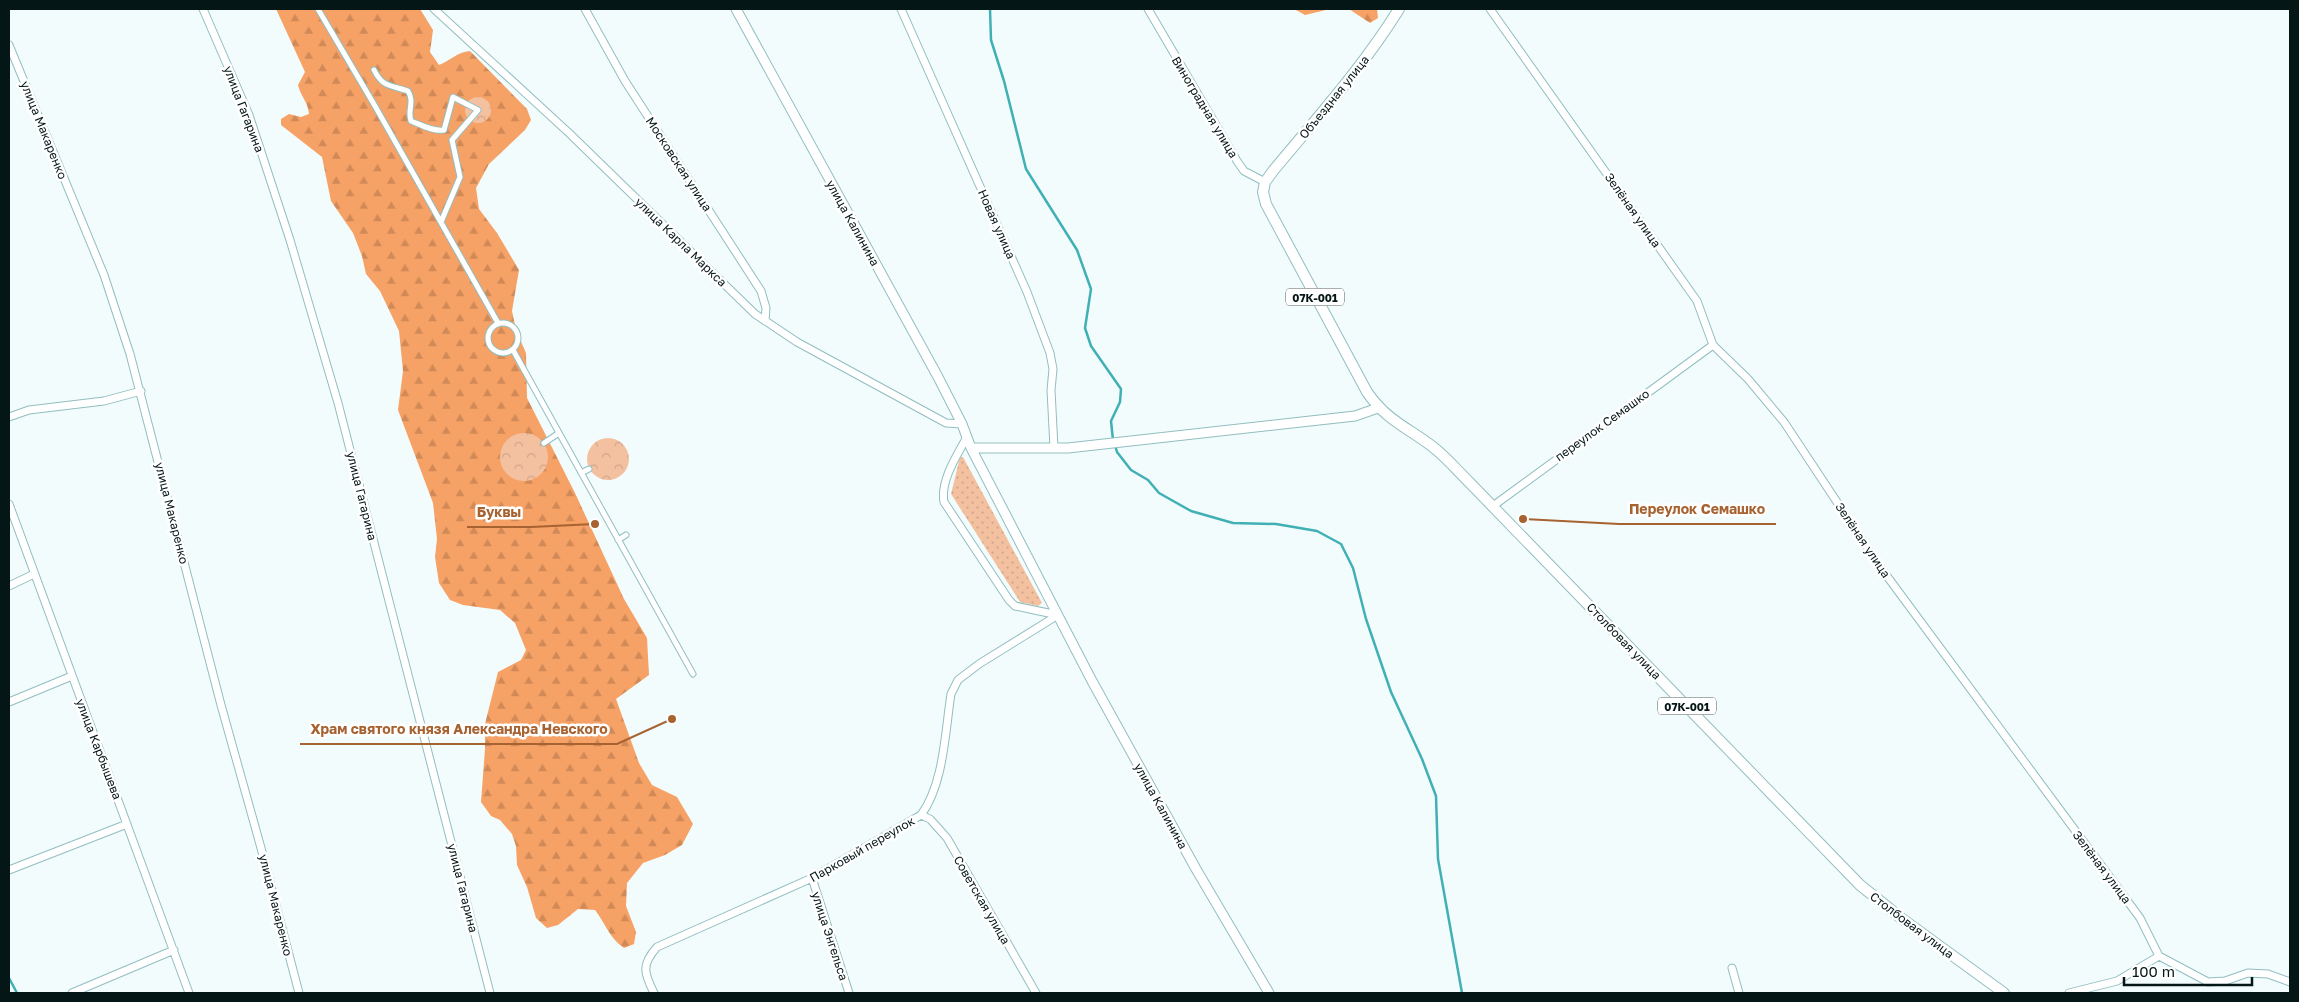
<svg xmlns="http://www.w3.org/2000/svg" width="2299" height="1002" viewBox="0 0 2299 1002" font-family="'Golos Text',sans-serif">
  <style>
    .grass { fill: url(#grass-dots) }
    .forest { fill: url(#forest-firs) }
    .park { fill: url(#park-crowns) }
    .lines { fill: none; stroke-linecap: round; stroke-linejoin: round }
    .stream { stroke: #40b0b5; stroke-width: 2.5 }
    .pedestrian-casing { stroke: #91bec0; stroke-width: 7 }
    .minor-casing { stroke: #91bec0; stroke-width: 9 }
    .tertiary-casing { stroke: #91bec0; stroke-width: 11 }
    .primary-casing { stroke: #91bec0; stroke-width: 12 }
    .pedestrian { stroke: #fff; stroke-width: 5 }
    .minor { stroke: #fff; stroke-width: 7 }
    .tertiary { stroke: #fff; stroke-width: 9 }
    .primary { stroke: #fff; stroke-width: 10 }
    .labels { text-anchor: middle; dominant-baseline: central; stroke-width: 5; stroke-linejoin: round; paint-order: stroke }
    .shield { fill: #fff; stroke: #505c5d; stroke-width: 1 }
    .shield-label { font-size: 11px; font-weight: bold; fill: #051617 }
    .street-label { font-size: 12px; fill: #051617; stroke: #fff }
    .leader { fill: none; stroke: #a66331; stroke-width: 2 }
    .callout-dot { fill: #a66331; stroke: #fff; stroke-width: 2 }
    .callout-label { font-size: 14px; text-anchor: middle; font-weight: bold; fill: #a66331; stroke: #fff; stroke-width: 5; stroke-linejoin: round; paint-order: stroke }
  </style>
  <defs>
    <pattern id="grass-dots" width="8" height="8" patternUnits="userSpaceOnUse" patternTransform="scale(1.25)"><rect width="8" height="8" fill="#f4c1a0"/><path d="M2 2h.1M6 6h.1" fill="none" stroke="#d0a589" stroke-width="1.8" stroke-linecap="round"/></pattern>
    <pattern id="forest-firs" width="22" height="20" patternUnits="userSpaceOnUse" patternTransform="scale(1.25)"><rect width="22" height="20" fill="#f6a165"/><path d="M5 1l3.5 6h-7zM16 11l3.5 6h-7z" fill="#d18a57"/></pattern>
    <pattern id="park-crowns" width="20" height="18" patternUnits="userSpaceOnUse" patternTransform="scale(1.25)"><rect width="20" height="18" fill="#f4c1a0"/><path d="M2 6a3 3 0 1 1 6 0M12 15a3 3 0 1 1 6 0" fill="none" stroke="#d0a589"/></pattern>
  </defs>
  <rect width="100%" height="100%" fill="#f3fcfd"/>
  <path class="grass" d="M960,457H963L1042,603L1038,606L1020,602L951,494Z"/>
  <path class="forest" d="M276,9H420L433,30L430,52L439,65C450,61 457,52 470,51L527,109L531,120L525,130L489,164L476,188L479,209L497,233L519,270L512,311L516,330L526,353L527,398L575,493L624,599L647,638L649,675L616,699L639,763L652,785L677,797L693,824L682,845L665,855L643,863L627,883L626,906L636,932L634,944L624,948C609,938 606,924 595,910L578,909L558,925L547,928L536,918L527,887L517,865L516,846L512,834L500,820L491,816L481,802L485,749V724L498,672L521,660L526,650L515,623L500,610L463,605L450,600L439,583L435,557L437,539L433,503L398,410L403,371L399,331L380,291L366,274L362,256L353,233L331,201L322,157L281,125V119L289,114L301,117L309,114C308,102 301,97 298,85L305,72Z
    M1294,9H1330L1305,15Z
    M1349,9H1377L1378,18L1370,23Z"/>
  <path class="park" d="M465 110a13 13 0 1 1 26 0a13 13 0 1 1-26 0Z
    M500 457a24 24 0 1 1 48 0a24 24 0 1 1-48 0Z
    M587 459a21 21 0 1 1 42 0a21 21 0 1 1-42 0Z"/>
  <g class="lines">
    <path class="stream" d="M990,9L991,40L1004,81L1026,169L1077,250L1091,289L1085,328L1091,346L1121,389L1120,402L1111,421L1113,440
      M1115,445L1117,452L1131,470L1148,480L1159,493L1191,511L1233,523L1276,524L1317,531L1341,544L1353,568L1366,619L1391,692L1422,759L1436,796L1438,859L1462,993
      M9,978L17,993"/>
    <defs>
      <path id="pedestrian" d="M318,9L375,106L498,323
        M374,70C383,88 391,85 408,91C415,102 407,110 411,121C421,125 434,132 444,130L453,97L478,110L452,140L460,177L441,222
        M488 338a15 15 0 1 1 30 0a15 15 0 1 1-30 0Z
        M513,350L693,674
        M544,443L559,433
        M581,473L589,469
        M618,540L626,535"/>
      <path id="minor" d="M203,9L249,115L290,240L338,403L490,993
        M434,9L569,133L755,314L797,342L946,423L962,424
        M585,9L625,81L761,291L766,308L765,321
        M901,9L1027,292L1050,353L1053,369L1051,390L1054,448
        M1148,9L1237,161L1244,171L1265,182
        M1490,9L1697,301L1713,345L1748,379L1784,422L1878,564L2140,918L2159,956L2208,982L2225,981L2248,973L2268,974L2290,982
        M9,45L104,275L130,354L221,705L261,848L299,993
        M9,417L29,410L104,401L141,391
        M967,437C957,455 940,481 944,502L1009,600L1015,606L1058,615
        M9,504L189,993
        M1493,506L1713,345
        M9,586L34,574
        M9,702L72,676
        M921,815L930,819L947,838L1036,993
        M9,870L127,824
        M812,878L849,993
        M1732,968L1739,993
        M72,993L174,950
        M654,993C644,973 641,965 657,947L812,878L921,815C944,784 945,732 951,694L958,680L979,664L1058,615
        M2069,993L2117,981L2159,956"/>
      <path id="tertiary" d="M736,9L938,377L962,424L971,448L1092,681L1196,869L1269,993
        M971,448H1068L1355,416L1378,408"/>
      <path id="primary" d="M1399,9C1363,67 1317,118 1273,171L1265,182L1263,192L1266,204L1367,392C1387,421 1407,427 1433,447C1446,457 1457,470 1469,482L1860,885L1901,918L2004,993"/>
    </defs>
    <use href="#pedestrian" class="pedestrian-casing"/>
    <use href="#minor" class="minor-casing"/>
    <use href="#tertiary" class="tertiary-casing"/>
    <use href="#primary" class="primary-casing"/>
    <use href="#pedestrian" class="pedestrian"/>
    <use href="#minor" class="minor"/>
    <use href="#tertiary" class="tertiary"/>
    <use href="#primary" class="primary"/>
  </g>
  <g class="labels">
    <g class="shield">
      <rect x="1286" y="288.5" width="58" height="17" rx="4"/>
      <rect x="1658" y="697.5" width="58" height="17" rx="4"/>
    </g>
    <g class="shield-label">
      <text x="1315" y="297">07К-001</text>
      <text x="1687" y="706">07К-001</text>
    </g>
    <g class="street-label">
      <text transform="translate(1334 97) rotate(-51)">Объездная улица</text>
      <text transform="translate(1205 107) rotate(59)">Виноградная улица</text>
      <text transform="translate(244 109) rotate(69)">улица Гагарина</text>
      <text transform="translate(44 130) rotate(68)">улица Макаренко</text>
      <text transform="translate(679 164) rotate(57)">Московская улица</text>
      <text transform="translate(1633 210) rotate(55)">Зелёная улица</text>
      <text transform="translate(853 223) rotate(61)">улица Калинина</text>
      <text transform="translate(997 224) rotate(66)">Новая улица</text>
      <text transform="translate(681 242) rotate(44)">улица Карла Маркса</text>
      <text transform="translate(1602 425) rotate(-36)">переулок Семашко</text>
      <text transform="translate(362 496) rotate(76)">улица Гагарина</text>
      <text transform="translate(172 513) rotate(76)">улица Макаренко</text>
      <text transform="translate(1863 540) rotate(56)">Зелёная улица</text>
      <text transform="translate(1624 641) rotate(46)">Столбовая улица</text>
      <text transform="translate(99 749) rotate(69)">улица Карбышева</text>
      <text transform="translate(1161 806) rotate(61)">улица Калинина</text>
      <text transform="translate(862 849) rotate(-30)">Парковый переулок</text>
      <text transform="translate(2102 867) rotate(53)">Зелёная улица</text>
      <text transform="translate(463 888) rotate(76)">улица Гагарина</text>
      <text transform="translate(982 900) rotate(60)">Советская улица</text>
      <text transform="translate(276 905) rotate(76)">улица Макаренко</text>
      <text transform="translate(1912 925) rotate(37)">Столбовая улица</text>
      <text transform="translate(830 936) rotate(72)">улица Энгельса</text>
    </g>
  </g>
  <path class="leader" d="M1523 519L1619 524H1776M595 524L531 527H467M672 719L617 744H300"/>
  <g class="callout-dot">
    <circle cx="1523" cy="519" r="5"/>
    <circle cx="595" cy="524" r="5"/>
    <circle cx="672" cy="719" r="5"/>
  </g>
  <g class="callout-label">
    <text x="1697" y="514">Переулок Семашко</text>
    <text x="499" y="517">Буквы</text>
    <text x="459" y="734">Храм святого князя Александра Невского</text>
  </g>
  <rect width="2299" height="1002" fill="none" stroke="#051617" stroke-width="20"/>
  <path d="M2124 977v8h128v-8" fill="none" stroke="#051617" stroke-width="2.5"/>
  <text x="2132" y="977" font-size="15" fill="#051617" stroke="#ffffff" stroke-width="4" paint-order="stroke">100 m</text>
</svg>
